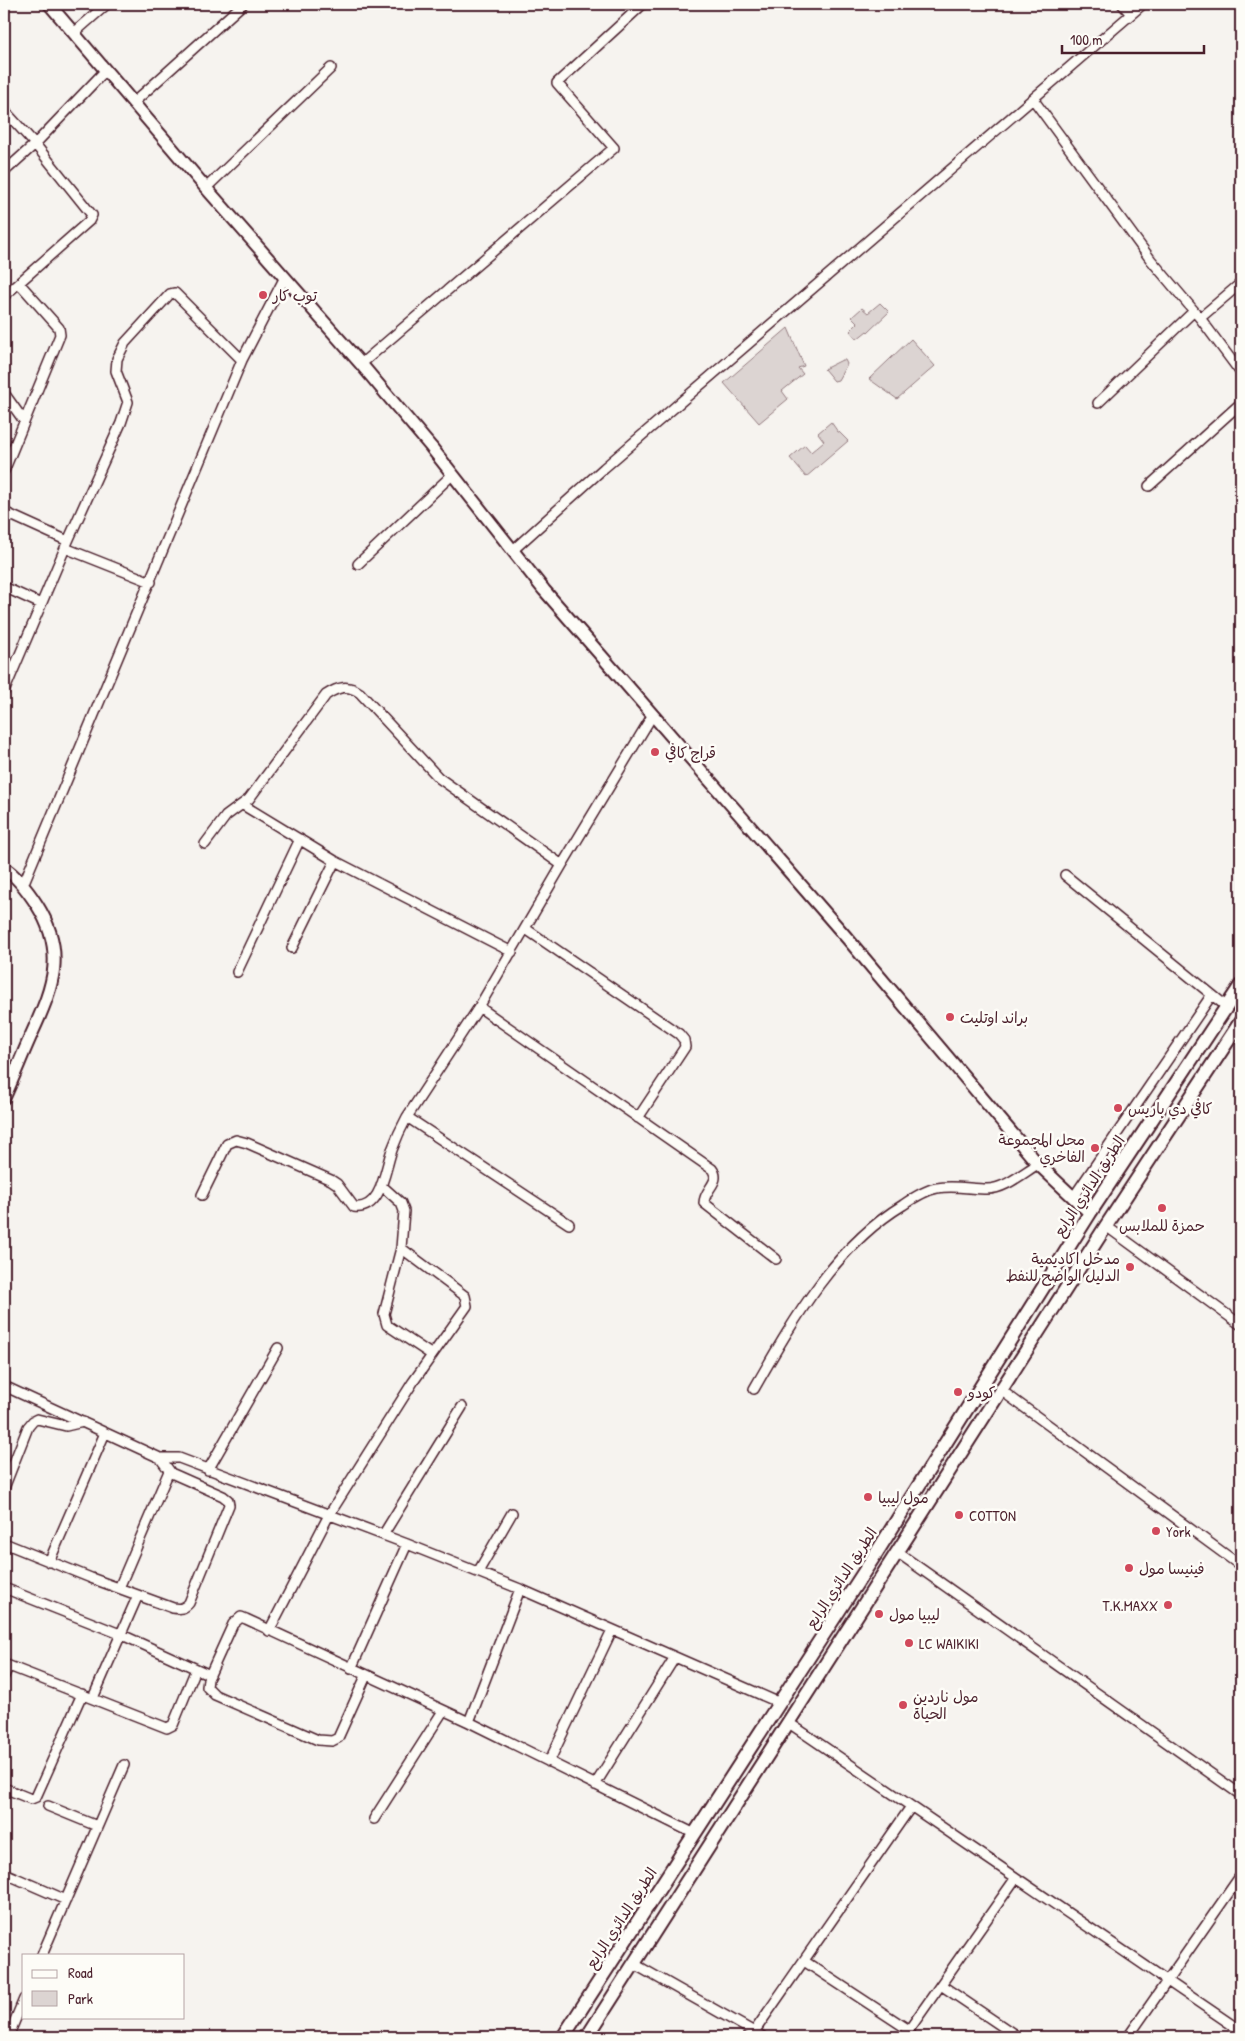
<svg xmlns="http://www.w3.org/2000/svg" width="1245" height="2041" viewBox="0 0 1245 2041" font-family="'Patrick Hand','Playpen Sans Arabic',sans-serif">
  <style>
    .green { fill: #dcd4d2; stroke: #937a7e }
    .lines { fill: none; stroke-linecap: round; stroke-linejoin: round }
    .street-casing { stroke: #4a1f2b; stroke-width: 12 }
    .secondary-casing { stroke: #4a1f2b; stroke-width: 15 }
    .primary-casing { stroke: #4a1f2b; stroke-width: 16 }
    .street { stroke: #fdfcf7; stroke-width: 9 }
    .secondary { stroke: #fdfcf7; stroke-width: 11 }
    .primary { stroke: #fdfcf7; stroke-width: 12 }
    .poi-dot { fill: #d1495b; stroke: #fdfcf7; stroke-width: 2 }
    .labels { text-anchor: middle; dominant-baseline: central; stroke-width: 5; stroke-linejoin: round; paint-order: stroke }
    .poi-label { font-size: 15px; fill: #4a1f2b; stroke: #fdfcf7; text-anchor: start }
    .street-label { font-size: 15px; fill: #4a1f2b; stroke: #fdfcf7 }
  </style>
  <rect width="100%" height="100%" fill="#f6f3ef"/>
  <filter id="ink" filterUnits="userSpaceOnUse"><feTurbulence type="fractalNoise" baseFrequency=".02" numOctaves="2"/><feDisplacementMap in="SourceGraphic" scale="10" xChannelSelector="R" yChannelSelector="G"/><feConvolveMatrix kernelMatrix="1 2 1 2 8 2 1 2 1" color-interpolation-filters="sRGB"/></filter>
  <g filter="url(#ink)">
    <path class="green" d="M880,303L889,312L868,332L867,331L857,339L850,331L858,323L852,317L862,308L868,313Z
      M788,328L804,366L798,368L803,374L782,391L788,399L759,423L724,383Z
      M911,339L935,366L897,399L869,379Z
      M842,360H845L847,364L838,380L834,381L824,369Z
      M831,422L838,432H839L848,441L806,477L790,458L805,445L811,452L824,441L818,433Z"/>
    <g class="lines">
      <defs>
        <path id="street" d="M1122,4L1131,14
          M74,33L107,4
          M1033,99L1151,260L1200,318L1241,373
          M133,103L243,4
          M4,110L35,144L92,215L89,221L4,296
          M4,172L35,144L105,71
          M206,188L331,68
          M1200,318L1241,283
          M242,360L285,277
          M361,364L614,148L557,83L643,4
          M4,393L24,421
          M1098,403L1194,311
          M4,471L60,335L59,328L19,283
          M1149,486L1241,403
          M4,512L68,541
          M65,548L151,582
          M512,551L604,468L1143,4
          M358,564L453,474
          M4,587L41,604
          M4,692L68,541L121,423L128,402L116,371L117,359L125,343L170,294L175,293L242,360L23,885
          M243,805L335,861L512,952
          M205,844L226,816L249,799L326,695C338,687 348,684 360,693L439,778L562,865
          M1065,875L1227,1007
          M526,929L679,1034L684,1040L685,1047L638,1118
          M292,948L335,861
          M237,972L300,839
          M479,1007L712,1169C722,1182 704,1189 704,1203L776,1259
          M407,1117L569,1224
          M202,1195L227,1144L236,1140L247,1143L331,1180L337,1184L354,1207C382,1211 385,1168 392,1150C396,1139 401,1128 407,1117L479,1007L562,865L652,716
          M1073,1198L1211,996
          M1106,1226L1241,1325
          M401,1248L384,1314L387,1325L432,1355
          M4,1386L160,1458H179L407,1544L520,1589L780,1703
          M754,1389C793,1321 835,1246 903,1205C913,1198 926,1190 937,1188C954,1185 971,1189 987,1189C1005,1189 1023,1173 1038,1164
          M1002,1391L1241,1566
          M208,1470L278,1348
          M4,1488L28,1427L33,1421L37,1419L66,1426L83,1422
          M383,1535L462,1407
          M4,1543L91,1578L173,1608C180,1609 184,1609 189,1603L229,1505L228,1500L223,1496L171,1473L160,1458
          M897,1552L1241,1795
          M49,1562L105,1433
          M478,1572L512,1513
          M4,1588L120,1634L210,1675
          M119,1588L169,1471
          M269,1631L329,1515L413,1382L467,1306L465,1296L401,1248L404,1211L401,1203L381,1185
          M4,1664L167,1728L173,1725L196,1669
          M351,1669L407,1544
          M4,1676L8,1666
          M366,1676L338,1738L332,1741L318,1740L215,1695L207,1687L208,1679L233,1624L241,1617L246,1619L469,1722L695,1834
          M93,1698L138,1595
          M469,1722L520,1589
          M789,1723L1241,2031
          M549,1762L612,1630
          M595,1785L675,1657
          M4,1788L31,1799L36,1797L82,1694
          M48,1806L97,1826
          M374,1819L443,1711
          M4,1873L66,1900
          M42,1955L124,1765
          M804,1961L909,2030
          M634,1964L763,2037
          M941,1985L1018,2037
          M754,2032L910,1808
          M8,2037L24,1999
          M904,2037L1015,1879
          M1128,2037L1241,1875"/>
        <path id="secondary" d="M49,4L206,188L361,364L431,447L544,590L847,938L1038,1164L1090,1213
          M4,868C18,877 28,891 37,905C66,951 54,985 33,1031C23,1053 14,1076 4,1098"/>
        <path id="primary" d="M563,2037L877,1552L1090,1213L1241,985
          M587,2037L1106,1226L1241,1021"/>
      </defs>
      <use href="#street" class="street-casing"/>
      <use href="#secondary" class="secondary-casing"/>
      <use href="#primary" class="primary-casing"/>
      <use href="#street" class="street"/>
      <use href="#secondary" class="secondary"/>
      <use href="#primary" class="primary"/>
    </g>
  </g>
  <g class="poi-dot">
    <circle cx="263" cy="295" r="5"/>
    <circle cx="655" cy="752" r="5"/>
    <circle cx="950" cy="1017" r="5"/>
    <circle cx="1118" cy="1108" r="5"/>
    <circle cx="1095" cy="1148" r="5"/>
    <circle cx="1162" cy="1208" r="5"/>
    <circle cx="1130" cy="1267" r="5"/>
    <circle cx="958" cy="1392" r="5"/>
    <circle cx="868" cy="1497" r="5"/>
    <circle cx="959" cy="1515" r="5"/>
    <circle cx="1156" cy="1531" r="5"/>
    <circle cx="1129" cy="1568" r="5"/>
    <circle cx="1168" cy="1605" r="5"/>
    <circle cx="879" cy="1614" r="5"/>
    <circle cx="909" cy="1643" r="5"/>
    <circle cx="903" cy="1705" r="5"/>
  </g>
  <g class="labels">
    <g class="poi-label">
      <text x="273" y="295">توب كار</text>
      <text x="665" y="752">قراج كافي</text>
      <text x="960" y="1017">براند اوتليت</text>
      <text x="1128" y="1108">كافي دي باريس</text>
      <text x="1085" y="1139" text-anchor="end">محل المجموعة<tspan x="1085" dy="17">الفاخري</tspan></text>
      <text x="1162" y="1225" text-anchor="middle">حمزة للملابس</text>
      <text x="1120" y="1258" text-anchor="end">مدخل اكاديمية<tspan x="1120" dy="17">الدليل الواضح للنفط</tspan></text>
      <text x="968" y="1392">كودو</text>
      <text x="878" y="1497">مول ليبيا</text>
      <text x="969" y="1515">COTTON</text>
      <text x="1166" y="1531">York</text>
      <text x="1139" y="1568">فينيسا مول</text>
      <text x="1158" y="1605" text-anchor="end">T.K.MAXX</text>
      <text x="889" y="1614">ليبيا مول</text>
      <text x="919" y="1643">LC WAIKIKI</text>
      <text x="913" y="1696">مول ناردين<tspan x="913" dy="17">الحياة</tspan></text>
    </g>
    <g class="street-label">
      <text transform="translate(1089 1186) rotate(-57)">الطريق الدائري الرابع</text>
      <text transform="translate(841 1578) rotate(-57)">الطريق الدائري الرابع</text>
      <text transform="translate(621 1918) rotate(-57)">الطريق الدائري الرابع</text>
    </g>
  </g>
  <rect width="1245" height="2041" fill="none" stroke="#fdfcf7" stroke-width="20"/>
  <rect x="10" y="10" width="1225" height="2021" fill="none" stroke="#4a1f2b" stroke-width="2" filter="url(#ink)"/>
  <rect x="22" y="1954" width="162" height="65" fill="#fdfcf7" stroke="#b5a4a5"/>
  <rect x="32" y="1970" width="25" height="8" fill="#fdfcf7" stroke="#b5a4a5"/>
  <text x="68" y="1978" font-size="15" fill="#4a1f2b">Road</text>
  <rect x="32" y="1991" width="25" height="15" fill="#dcd4d2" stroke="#b5a4a5"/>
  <text x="68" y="2004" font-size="15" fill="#4a1f2b">Park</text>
  <path d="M1062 45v8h142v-8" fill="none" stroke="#4a1f2b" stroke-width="2.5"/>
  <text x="1070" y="45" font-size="15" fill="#4a1f2b" stroke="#fdfcf7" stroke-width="4" paint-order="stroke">100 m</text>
</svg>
